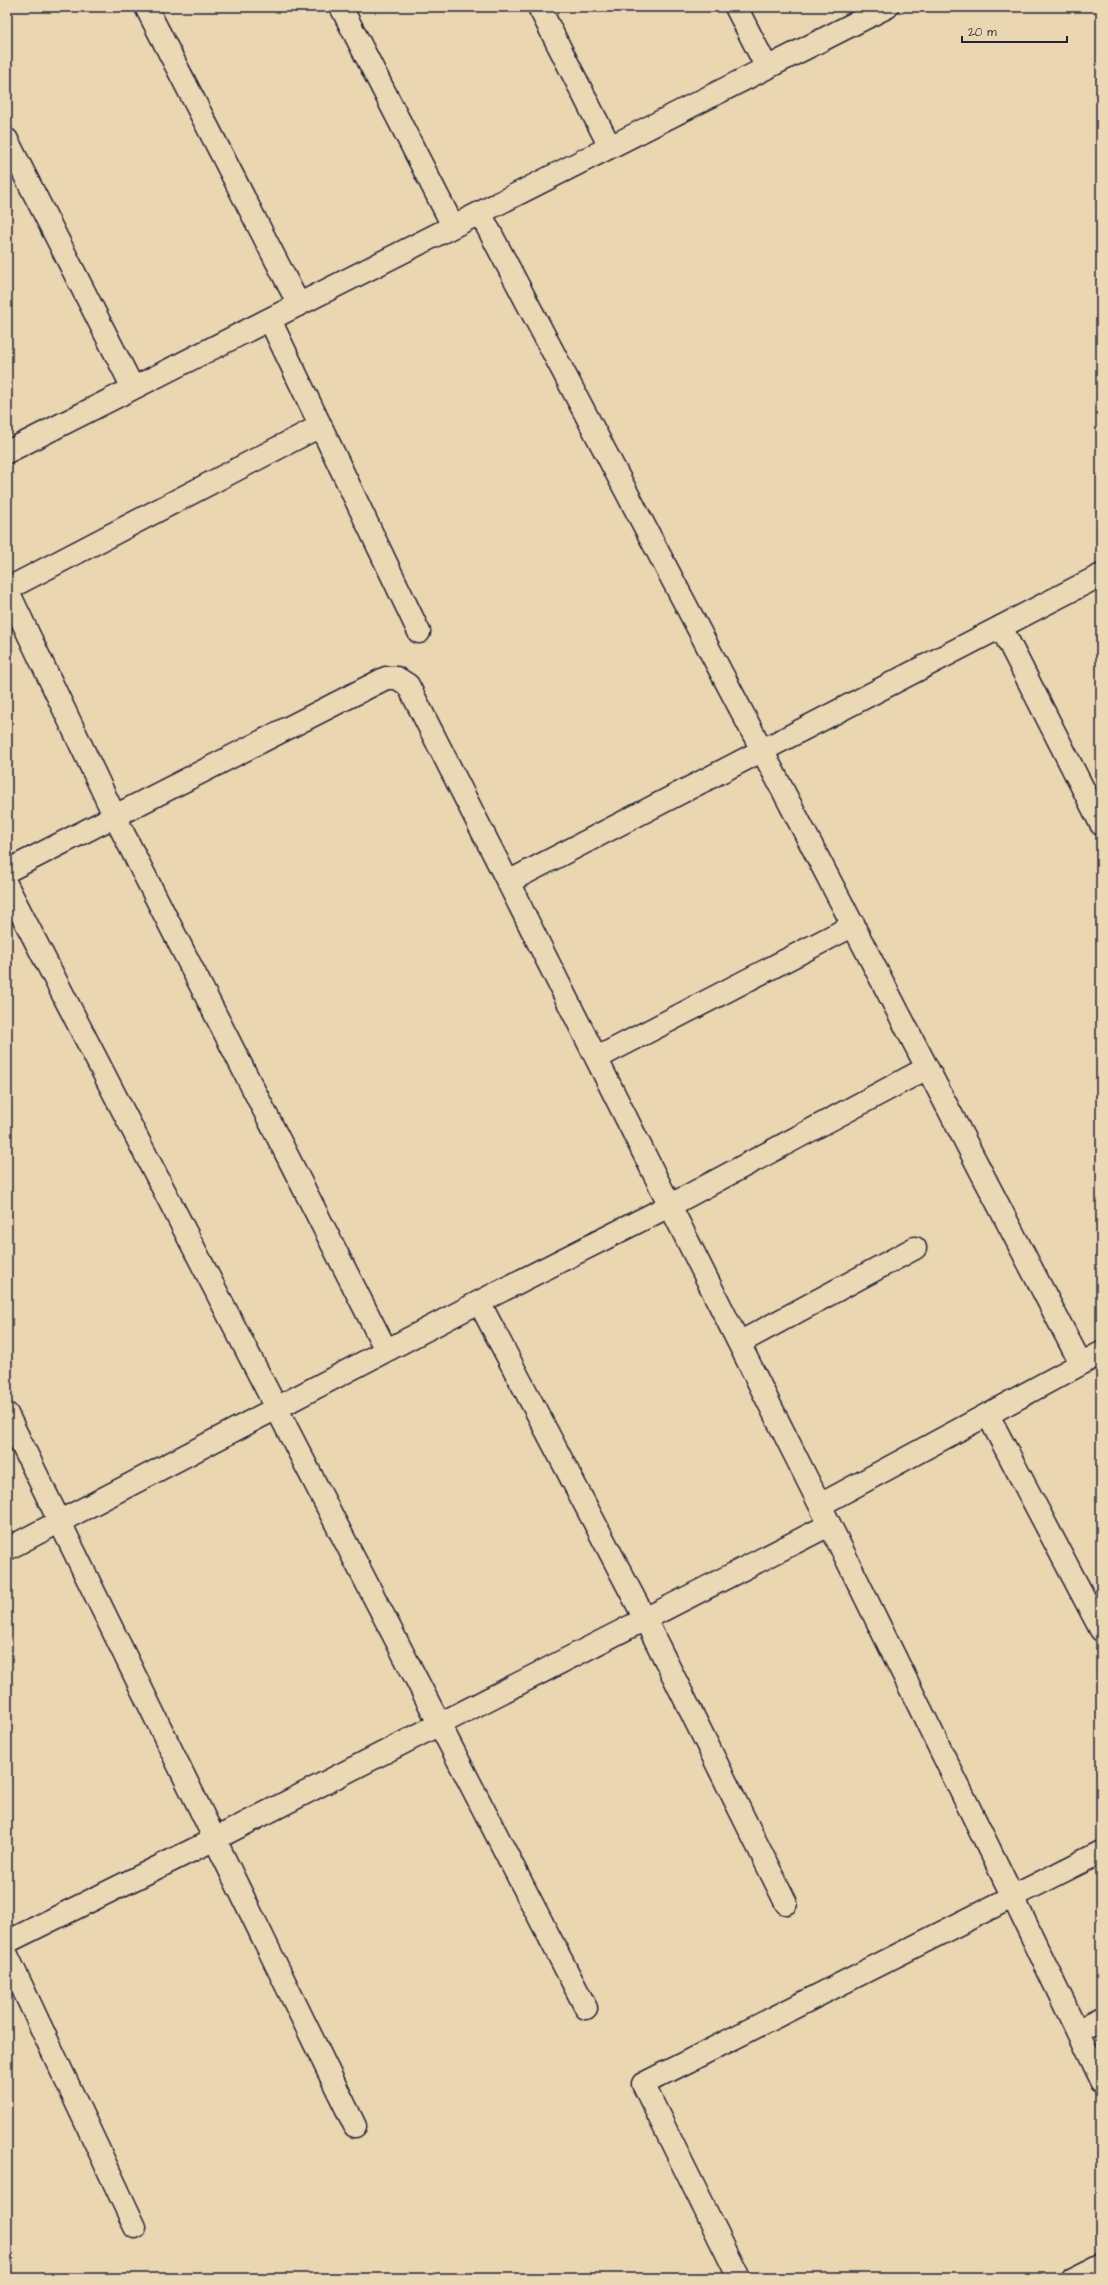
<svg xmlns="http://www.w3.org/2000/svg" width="1108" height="2285" viewBox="0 0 1108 2285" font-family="'Architects Daughter',sans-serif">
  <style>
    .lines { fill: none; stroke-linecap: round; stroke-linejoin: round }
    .street-casing { stroke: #22223b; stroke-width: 25 }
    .secondary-casing { stroke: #22223b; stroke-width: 25 }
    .street { stroke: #ebd8b5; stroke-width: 22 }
    .secondary { stroke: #ebd8b5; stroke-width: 22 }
  </style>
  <rect width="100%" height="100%" fill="#ead6b0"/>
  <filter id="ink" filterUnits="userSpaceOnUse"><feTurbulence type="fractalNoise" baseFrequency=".025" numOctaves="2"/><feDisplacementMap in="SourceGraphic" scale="8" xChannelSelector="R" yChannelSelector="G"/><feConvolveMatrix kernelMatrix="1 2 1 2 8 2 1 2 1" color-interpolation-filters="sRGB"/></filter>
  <g filter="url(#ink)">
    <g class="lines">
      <defs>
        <path id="street" d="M146,7L299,305
          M341,7L453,226
          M539,7L610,147
          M736,7L767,68
          M7,140L133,388
          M480,213L763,752L1081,1364
          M270,320L419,632
          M7,452L887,7
          M7,589L115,817L386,1350
          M7,589L320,426
          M1001,627L1101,824
          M508,882L820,1505L1013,1897L1101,2081
          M7,886L586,2008
          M597,1058L854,925
          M479,1302L645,1619L786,1903
          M739,1343L915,1248
          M7,1414L355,2126
          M988,1415L1101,1630
          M820,1505L1101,1353
          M7,1549L479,1302L669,1206L927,1068
          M7,1942L215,1839L829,1525
          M7,1955L135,2227
          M1077,2031L1101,2019
          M739,2278L643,2084L1101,1852
          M1073,2278L1101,2264"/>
        <path id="secondary" d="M7,871L386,678H397L408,685L508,882L1101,575"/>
      </defs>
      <use href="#street" class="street-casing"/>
      <use href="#secondary" class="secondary-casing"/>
      <use href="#street" class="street"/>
      <use href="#secondary" class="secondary"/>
    </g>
  </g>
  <rect width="1108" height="2285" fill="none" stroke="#ebd8b5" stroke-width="24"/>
  <rect x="12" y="12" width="1084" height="2261" fill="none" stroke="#22223b" stroke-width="1.5" filter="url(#ink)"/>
  <path d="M962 36v6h105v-6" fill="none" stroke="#22223b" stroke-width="2"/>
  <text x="968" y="36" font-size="12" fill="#22223b" stroke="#ebd8b5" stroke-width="3" paint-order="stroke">20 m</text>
</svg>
